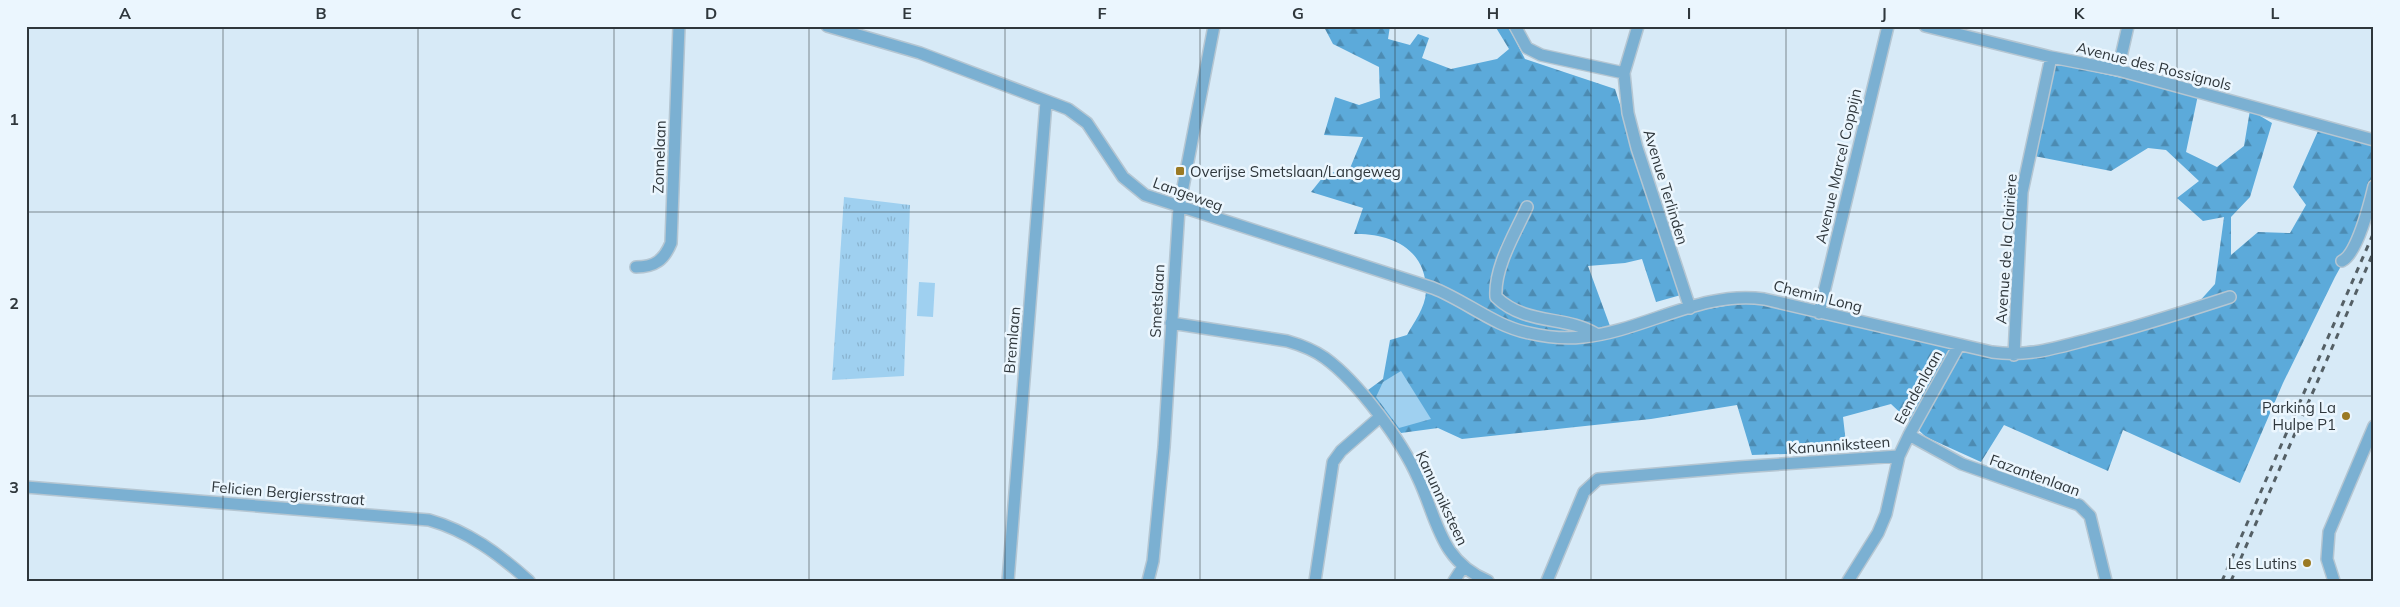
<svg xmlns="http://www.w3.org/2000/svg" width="2400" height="607" viewBox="0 0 2400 607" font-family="Mulish,sans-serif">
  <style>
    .grass { fill: url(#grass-tufts) }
    .forest { fill: url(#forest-firs) }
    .park { fill: #9fd0f0 }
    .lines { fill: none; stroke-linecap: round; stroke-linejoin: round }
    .minor-casing { stroke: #b5c6d2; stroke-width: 14 }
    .minor { stroke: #7bb0d2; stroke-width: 11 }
    .rail { stroke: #545f65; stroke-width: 3; stroke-dasharray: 6 6; stroke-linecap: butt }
    .grid { fill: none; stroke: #2f373c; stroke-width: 1; stroke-opacity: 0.55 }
    .poi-dot { fill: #9b7a24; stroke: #ebf6fe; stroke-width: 2 }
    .labels { text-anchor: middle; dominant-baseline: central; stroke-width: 5; stroke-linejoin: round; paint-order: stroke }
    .street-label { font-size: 15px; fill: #2f373c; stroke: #ebf6fe }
    .poi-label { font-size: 15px; fill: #2f373c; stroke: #ebf6fe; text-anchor: end }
    .neatline { fill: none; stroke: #2f373c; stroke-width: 2 }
    .grid-label { font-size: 16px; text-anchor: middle; font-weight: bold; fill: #2f373c }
  </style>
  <defs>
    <pattern id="grass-tufts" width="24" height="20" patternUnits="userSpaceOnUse" patternTransform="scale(1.25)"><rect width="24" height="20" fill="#9fd0f0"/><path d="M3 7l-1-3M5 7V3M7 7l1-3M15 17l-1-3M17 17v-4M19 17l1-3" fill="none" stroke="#89b3cf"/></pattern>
    <pattern id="forest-firs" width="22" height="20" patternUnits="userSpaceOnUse" patternTransform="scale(1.25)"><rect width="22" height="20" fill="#5caada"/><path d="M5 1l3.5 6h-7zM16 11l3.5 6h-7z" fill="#4c8bb2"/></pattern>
  </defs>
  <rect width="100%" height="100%" fill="#d7eaf7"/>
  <path class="grass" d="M844,197L910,205L904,376L832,380Z"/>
  <path class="forest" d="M1318,26H1390L1388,39L1410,45L1418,34L1429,38L1422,58L1451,69L1497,59L1509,49L1495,26H1508L1525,59L1615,89L1681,295L1656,302L1642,259L1625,263L1588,266L1610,326L1748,302L1783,308L1964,350L2056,344L2197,304L2215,284L2224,217L2203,221L2177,198L2199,181L2166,150L2148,148L2111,171L2034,156L2050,62L2198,95L2186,152L2217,167L2244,146L2250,110L2272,123L2250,197L2231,217V255L2258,232L2290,233L2306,205L2293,187L2318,131L2374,146V173L2362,228L2335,277L2283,383L2240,483L2123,430L2108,471L2004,425L1981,462L1926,437L1891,404L1843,417L1847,452L1752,455L1737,405L1651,419L1462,439L1438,428L1401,433L1368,390L1383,379L1390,340L1407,335C1414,322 1425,308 1426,292C1427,249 1391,233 1354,234L1363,208L1311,192L1327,172L1348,173L1363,137L1324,135L1335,97L1359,105L1380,98L1379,67L1333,44L1324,27Z"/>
  <path class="park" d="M919,282L935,283L933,317L917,316Z
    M1401,371L1431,419L1399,428L1376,397L1383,382Z"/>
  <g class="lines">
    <defs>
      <path id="minor" d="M827,26L920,53L1068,109L1087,123L1123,177L1145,195L1433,288C1466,301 1494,326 1529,333C1546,337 1565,339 1583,337C1644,331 1701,290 1764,299L1992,352C2029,357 2055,348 2090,339C2138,327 2184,312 2230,297
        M1515,26L1527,48L1541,55L1624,73
        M1638,26L1624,73L1628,113L1637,148L1690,308
        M1925,26L2051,57L2118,70L2374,140
        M2118,70L2128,26
        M1527,207C1515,234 1494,267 1496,297C1526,326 1566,315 1596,334
        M2342,261C2357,254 2370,203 2374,186
        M636,267C655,267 664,260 671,243L679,26
        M1819,313L1888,26
        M1171,323L1287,341C1301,345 1314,350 1325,358C1358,382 1402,441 1418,478C1438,520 1439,560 1488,581
        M2014,355L2022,192L2051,57
        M1909,435L1962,464L2079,505L2090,516L2106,581
        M26,487L429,520C468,531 499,554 529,581
        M1008,581L1046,102
        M1148,581L1153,561L1164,447L1179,208L1214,26
        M1315,581L1333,462L1341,451L1380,417
        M1454,581L1463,567
        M1547,581L1584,492L1598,479L1739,467L1899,456
        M1848,581L1878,533L1886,514L1899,456L1909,435L1959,345
        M2334,581L2327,559L2329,532L2374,426"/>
    </defs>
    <use href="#minor" class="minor-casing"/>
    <use href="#minor" class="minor"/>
    <path class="rail" d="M2222,581L2374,232
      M2231,581L2374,251"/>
  </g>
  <path class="grid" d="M223,26V581M418,26V581M614,26V581M809,26V581M1005,26V581M1200,26V581M1395,26V581M1591,26V581M1786,26V581M1982,26V581M2177,26V581M26,212H2374M26,396H2374"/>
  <g class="poi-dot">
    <rect x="1175" y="166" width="10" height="10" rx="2.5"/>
    <circle cx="2346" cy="416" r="5"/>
    <circle cx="2307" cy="563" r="5"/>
  </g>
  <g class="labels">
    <g class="street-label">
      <text transform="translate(2154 66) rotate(14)">Avenue des Rossignols</text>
      <text transform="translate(659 157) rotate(-88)">Zonnelaan</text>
      <text transform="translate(1838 166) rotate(-77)">Avenue Marcel Coppijn</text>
      <text transform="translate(1666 187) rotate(73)">Avenue Terlinden</text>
      <text transform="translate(1188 194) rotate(20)">Langeweg</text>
      <text transform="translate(2006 249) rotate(-86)">Avenue de la Clairière</text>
      <text transform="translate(1818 296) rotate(14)">Chemin Long</text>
      <text transform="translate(1157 301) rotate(-87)">Smetslaan</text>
      <text transform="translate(1012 340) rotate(-85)">Bremlaan</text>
      <text transform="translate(1918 387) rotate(-61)">Eendenlaan</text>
      <text transform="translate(1839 445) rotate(-4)">Kanunniksteen</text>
      <text transform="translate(2035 475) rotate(20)">Fazantenlaan</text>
      <text transform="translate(288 493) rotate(5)">Felicien Bergiersstraat</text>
      <text transform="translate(1442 498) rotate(65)">Kanunniksteen</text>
    </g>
    <g class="poi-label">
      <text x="1190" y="171" text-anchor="start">Overijse Smetslaan/Langeweg</text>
      <text x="2336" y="407">Parking La<tspan x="2336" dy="17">Hulpe P1</tspan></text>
      <text x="2297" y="563">Les Lutins</text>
    </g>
  </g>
  <rect width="2400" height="607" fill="none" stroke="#ebf6fe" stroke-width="55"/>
  <rect x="28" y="28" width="2344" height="552" class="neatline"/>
  <g class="grid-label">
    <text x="125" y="19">A</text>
    <text x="321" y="19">B</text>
    <text x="516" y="19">C</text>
    <text x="711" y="19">D</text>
    <text x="907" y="19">E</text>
    <text x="1102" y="19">F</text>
    <text x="1298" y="19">G</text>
    <text x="1493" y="19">H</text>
    <text x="1689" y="19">I</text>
    <text x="1884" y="19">J</text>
    <text x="2079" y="19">K</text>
    <text x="2275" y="19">L</text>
    <text x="14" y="125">1</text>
    <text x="14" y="309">2</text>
    <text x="14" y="493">3</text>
  </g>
</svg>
